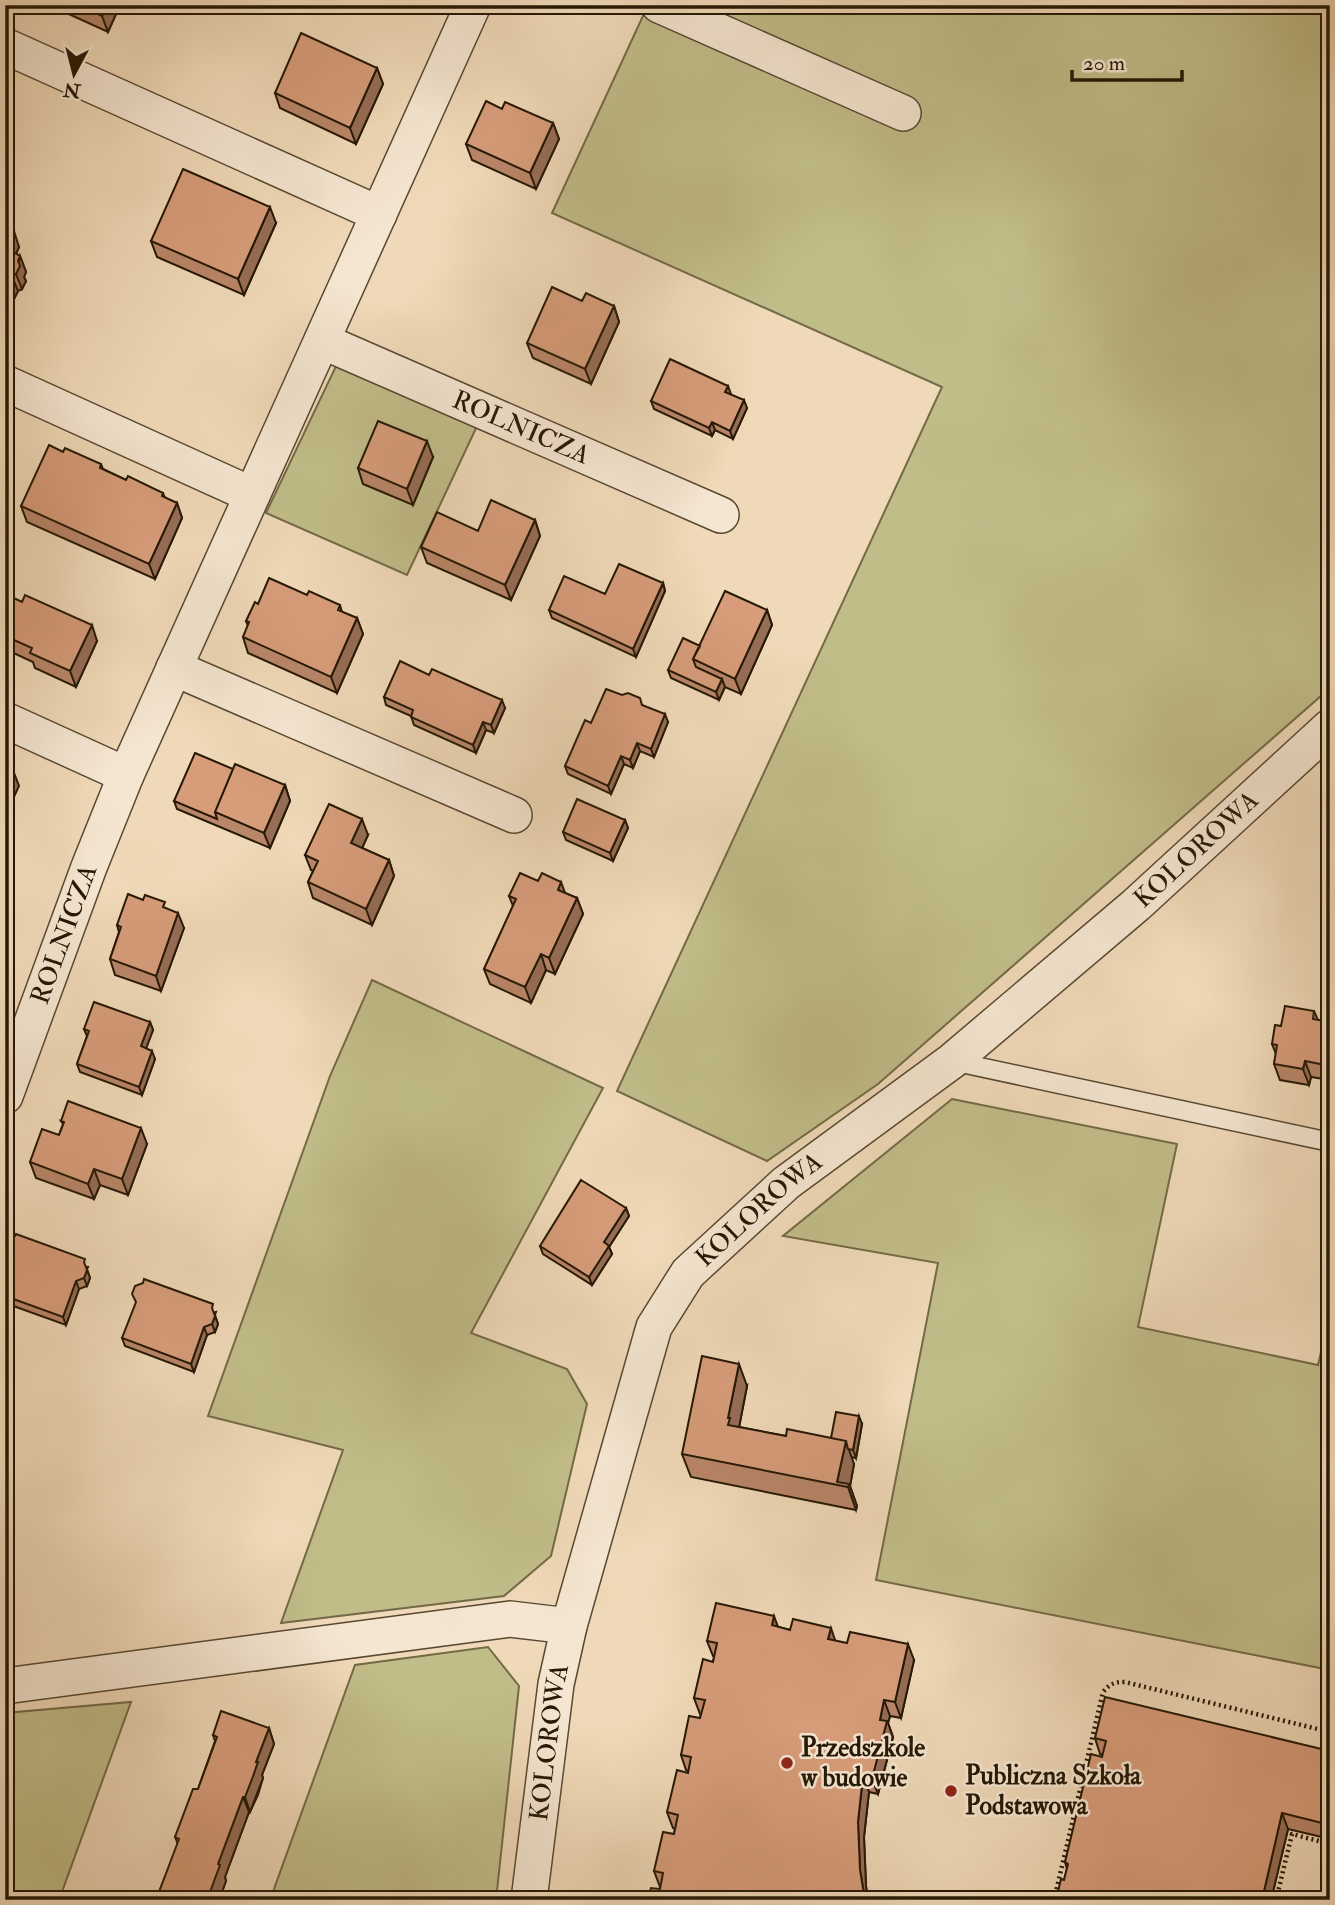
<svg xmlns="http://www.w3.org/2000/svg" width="1335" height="1905" viewBox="0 0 1335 1905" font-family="'IM FELL Double Pica',serif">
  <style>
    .green { fill: #c1bd89; stroke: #736a47; stroke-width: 2 }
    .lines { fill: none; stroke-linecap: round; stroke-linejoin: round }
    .lane-casing { stroke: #584832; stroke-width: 21 }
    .street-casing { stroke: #584832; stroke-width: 38 }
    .path { stroke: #251805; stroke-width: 4.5; stroke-dasharray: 2 3.5; stroke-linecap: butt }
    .lane { stroke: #f5e6d1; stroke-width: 18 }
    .street { stroke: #f5e6d1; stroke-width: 35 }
    .wall { fill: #b98669; stroke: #251805; stroke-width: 2 }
    .shaded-wall { fill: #966d55; stroke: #251805; stroke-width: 2 }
    .building { fill: #d79c7a; stroke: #251805; stroke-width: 2 }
    .poi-dot { fill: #8f2418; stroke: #f5e6d1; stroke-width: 2.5 }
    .labels { text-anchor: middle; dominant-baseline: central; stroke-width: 5; stroke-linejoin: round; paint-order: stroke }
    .street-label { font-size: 26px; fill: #251805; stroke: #f5e6d1 }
    .poi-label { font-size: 26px; font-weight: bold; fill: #251805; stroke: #f5e6d1; text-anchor: start }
  </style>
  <rect width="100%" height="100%" fill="#f0d9b8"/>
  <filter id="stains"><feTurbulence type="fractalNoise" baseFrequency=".00286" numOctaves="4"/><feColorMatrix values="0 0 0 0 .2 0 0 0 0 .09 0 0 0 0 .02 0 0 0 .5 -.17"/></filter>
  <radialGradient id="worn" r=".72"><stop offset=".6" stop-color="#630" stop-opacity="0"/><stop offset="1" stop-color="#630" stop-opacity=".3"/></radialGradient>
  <path class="green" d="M648,5H1330V688L878,1084L767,1161L617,1091L942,387L552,213Z
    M337,364L478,424L407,575L266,513Z
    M372,980L603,1088L471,1333L567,1369L587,1404L551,1556L504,1596L281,1623L343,1450L208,1416L330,1076Z
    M952,1099L1177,1144L1138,1327L1318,1365L1330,1313V1670L876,1580L938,1263L783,1236Z
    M488,1647L519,1686L496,1900H270L355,1665Z
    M131,1702L59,1900H5V1713Z"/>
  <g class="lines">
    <defs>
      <path id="lane" d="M952,1061L1330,1142"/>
      <g id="street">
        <path d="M659,5L903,113"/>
        <path d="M5,46L379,214"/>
        <path id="s1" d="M322,341L721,515"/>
        <path d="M5,383L252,495"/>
        <path d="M174,668L514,815"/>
        <path d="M5,720L126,775"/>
        <path id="s2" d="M5,1096L89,867L126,775L473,5"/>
        <path d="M5,1686L510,1619L569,1626"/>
        <path id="s3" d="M529,1900L556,1684L569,1626L654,1327L688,1273L786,1183L952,1061L1136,905L1330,727"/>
      </g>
    </defs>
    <use href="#lane" class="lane-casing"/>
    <use href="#street" class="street-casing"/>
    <path class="path" d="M1054,1900L1103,1692C1110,1684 1114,1682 1125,1682L1330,1732
      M1276,1900L1292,1834L1330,1844
      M1322,1900L1330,1896"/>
    <use href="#lane" class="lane"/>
    <use href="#street" class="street"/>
  </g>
  <path class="wall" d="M49,5H120L108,32Z
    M377,68L383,84L356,144L280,108L275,93Z
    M502,109L553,123L559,139L536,189L472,160L466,144Z
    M276,223L244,295L157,257L151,241Z
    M5,227L19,247L16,254L20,256L26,272L24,277L26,281L22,289L18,291L9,309L5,307Z
    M582,301L614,306L619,322L591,384L533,358L527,343Z
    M730,394L747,408L733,439L715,430L712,436L654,409L651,401L731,394Z
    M63,452L101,464L103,469L126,480L163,493L165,498L177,503L182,518L155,579L27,522L21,506Z
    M433,457L413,505L363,484L358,468Z
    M535,520L540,536L511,600L427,563L421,547L478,531Z
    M663,583L665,591L636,657L552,618L549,610L605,594Z
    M5,594L97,641L76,687L35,668L33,662L5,649Z
    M307,595L340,605L342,612L357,618L363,634L337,693L248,653L243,637L248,626L246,621Z
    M767,610L772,625L741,694L725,687L719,700L671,678L668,670L700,646Z
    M384,697L505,708L494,733L486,730L476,753L414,725L411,716L386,705Z
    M642,705L668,722L654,757L640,751L633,768L624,764L611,794L568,774L565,766L591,723Z
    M233,769L285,785L290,801L270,848L177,809L174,801Z
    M625,820L628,828L613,861L566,840L563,832Z
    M368,835L362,848L389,860L394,876L372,925L313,898L308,882L313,871L311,870L305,855Z
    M565,893L577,898L583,914L555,974L546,970L531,1003L490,984L484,969L513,906L509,896Z
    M143,900L167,909L184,928L161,991L115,975L110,959L119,932L117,925Z
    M1314,1011L1318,1020L1330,1022V1080L1311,1077L1309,1085L1280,1080L1274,1064L1276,1054L1272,1044L1281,1026Z
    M150,1022L153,1030L146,1048L155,1059L142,1095L80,1072L77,1064L87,1036L84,1029Z
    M61,1121L147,1144L128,1195L100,1185L94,1199L36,1178L30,1162L59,1135L63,1124Z
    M626,1208L629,1216L609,1247L612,1254L592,1285L543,1254L540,1246Z
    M5,1263L88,1267L87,1269L90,1278L87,1286L79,1289L66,1325L5,1303Z
    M216,1312L215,1315L218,1324L215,1332L207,1335L194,1372L125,1346L122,1338Z
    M747,1386L739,1427L786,1436L831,1438L862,1424L856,1458L851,1457L854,1464L850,1486L857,1506L856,1510L691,1477L682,1454Z
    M778,1627L914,1660L901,1718L890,1716L888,1723L893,1737L878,1794L869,1792L864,1837L866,1886L868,1900H648L660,1889V1887L654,1871L674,1834L675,1829L673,1828L667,1812L688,1771L686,1770L681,1755L700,1718L701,1714H700L694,1698L713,1662L714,1657L713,1656L707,1641Z
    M269,1728L274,1744L262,1775L263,1778L258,1795L250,1812H249L225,1877L226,1881L219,1900H152L159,1892L178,1844L175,1837L198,1789L215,1741L213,1735Z
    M1095,1738L1330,1751V1839L1288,1829L1271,1900H1056L1064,1880L1067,1869L1065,1862L1102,1754H1100Z"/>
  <path class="shaded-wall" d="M107,5H120L108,32L102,16Z
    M377,68L383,84L356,144L350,128Z
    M553,123L559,139L536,189L530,173Z
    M270,207L276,223L244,295L238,279Z
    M14,231L19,247L14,258L9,243Z
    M20,256L26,272L24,277L26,281L22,289L16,274Z
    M12,276L18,291L9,309L5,298V289Z
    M614,306L619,322L591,384L585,369Z
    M728,386L731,394L728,400L725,392Z
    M744,400L747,408L733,439L730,431Z
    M712,422L715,430L712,436L709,428Z
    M427,441L433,457L413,505L407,489Z
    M177,503L182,518L155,579L149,564Z
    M535,520L540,536L511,600L505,585Z
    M663,583L665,591L636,657L633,649Z
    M767,610L772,625L741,694L735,679Z
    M357,618L363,634L337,693L331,677Z
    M92,625L97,641L76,687L70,671Z
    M722,679L725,687L719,700L716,692Z
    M502,700L505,708L494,733L491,725Z
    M665,714L668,722L654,757L651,749Z
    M483,722L486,730L476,753L473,745Z
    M637,743L640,751L633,768L630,760Z
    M621,756L624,764L611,794L608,786Z
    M13,770L19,786L5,816V788Z
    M285,785L290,801L270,848L264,833Z
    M362,819L368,835L357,859L351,843Z
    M625,820L628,828L613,861L610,853Z
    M389,860L394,876L372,925L366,909Z
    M561,882L567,898L558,890Z
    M577,898L583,914L555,974L549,958Z
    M178,913L184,928L161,991L156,976Z
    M541,954L546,970L531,1003L525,987Z
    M150,1022L153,1030L144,1054L141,1046Z
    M152,1051L155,1059L142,1095L139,1087Z
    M1305,1061L1311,1077L1309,1085L1303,1069Z
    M141,1128L147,1144L128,1195L122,1179Z
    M94,1169L100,1185L94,1199L88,1184Z
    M626,1208L629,1216L609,1247L612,1254L592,1285L589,1277L604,1242Z
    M87,1270L90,1278L87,1286L84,1278Z
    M76,1281L79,1289L66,1325L63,1317Z
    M215,1316L218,1324L215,1332L212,1324Z
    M204,1327L207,1335L194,1372L191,1364Z
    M739,1364L747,1386L737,1438L728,1425V1418Z
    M859,1416L862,1424L856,1458L853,1450Z
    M846,1441L854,1464L850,1486L857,1506L856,1510L848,1487L837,1482Z
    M774,1616L780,1632L772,1625Z
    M831,1628L836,1643L828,1639Z
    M908,1644L914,1660L901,1718L895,1702Z
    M884,1700L890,1716L888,1723L893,1737L878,1794L872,1779L880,1720Z
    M269,1728L274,1744L262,1775L263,1778L250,1812L245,1797L256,1762Z
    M863,1776L869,1792L864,1837L866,1886L868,1900H865L860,1870L858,1822Z
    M243,1797L249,1812L225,1877L226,1881L219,1900H207L218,1864Z
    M1282,1813L1288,1829L1271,1900H1262Z"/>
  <path class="building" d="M78,5H107L102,16Z
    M301,33L377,68L350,128L275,93Z
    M486,101L502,109L505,102L553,123L530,173L466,144Z
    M183,169L270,207L238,279L151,241Z
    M5,227L14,231L9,243L13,252L20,256L18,261L20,266L16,274L12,276L5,289Z
    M552,287L582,301L586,293L614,306L585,369L527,343Z
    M670,359L728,386L725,392L744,400L730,431L712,422L709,428L651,401Z
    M378,421L427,441L407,489L358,468Z
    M49,445L63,452L65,448L101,464L100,468L126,480L128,476L163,493L162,496L177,503L149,564L21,506Z
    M491,500L535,520L505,585L421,547L437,512L478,531Z
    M619,564L663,583L633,649L549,610L564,576L605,594Z
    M269,578L307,595L309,591L340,605L338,610L357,618L331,677L243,637L249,622L246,621L255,602L258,604Z
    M725,591L767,610L735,679L693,659Z
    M5,594L22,602L25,595L92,625L70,671L30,653L32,648L5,636Z
    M683,638L700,646L693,659L696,667L722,679L716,692L668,670Z
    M400,661L429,675L432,669L502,700L491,725L483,722L473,745L411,717L413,710L384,697Z
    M606,689L622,695L628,693L640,698L642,705L665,714L651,749L637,743L630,760L621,756L608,786L565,766L585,720L591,723Z
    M195,753L233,769L215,812L217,819L174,801Z
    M235,764L285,785L264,833L215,812Z
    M5,767L13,770L5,788Z
    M577,799L625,820L610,853L563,832Z
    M329,804L362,819L351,843L389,860L366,909L308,882L318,861L305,855Z
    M520,873L538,881L542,873L561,882L558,890L577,898L549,958L541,954L525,987L484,969L516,899L509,896Z
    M128,894L143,900L145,895L165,902L163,907L178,913L156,976L110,959L121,927L117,925Z
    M94,1002L150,1022L141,1046L152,1051L139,1087L77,1064L89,1031L84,1029Z
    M1285,1006L1314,1011L1313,1019L1330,1022V1066L1305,1061L1303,1069L1274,1064L1277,1045L1272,1044L1275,1025L1281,1026Z
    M68,1101L141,1128L122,1179L94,1169L88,1184L30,1162L42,1129L59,1135L64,1122L61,1121Z
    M581,1180L626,1208L604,1242L609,1246L589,1277L540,1246Z
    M16,1234L85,1259L84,1262L87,1270L84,1278L76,1281L63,1317L5,1296V1263L8,1256L5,1250V1245L7,1240L15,1236Z
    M144,1279L213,1304L212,1308L215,1316L212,1324L204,1327L191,1364L122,1338L136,1302L132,1294L135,1286L143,1283Z
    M702,1356L739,1364L728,1418H730L728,1425L786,1436L787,1429L846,1441L837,1482L849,1484L848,1487L682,1454Z
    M836,1412L859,1416L853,1450L848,1449L846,1441L831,1438Z
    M716,1603L774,1616L772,1625L790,1630L793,1619L831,1628L828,1639L847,1643L850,1632L908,1644L895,1702L884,1700L880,1720L887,1721L872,1779L863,1776L858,1822L860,1870L865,1900H648L651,1888L660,1889L663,1873L654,1871L663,1832L674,1834L678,1815L667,1812L677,1770L688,1773L691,1757L681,1755L689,1716L700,1718L705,1700L694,1698L703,1659L713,1662L717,1643L707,1641Z
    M1105,1697L1330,1751V1825L1282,1813L1262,1900H1056L1061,1879L1064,1880L1068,1864L1065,1862L1091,1754L1102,1757L1106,1741L1095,1738Z
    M221,1711L269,1728L256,1762H258L252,1779L245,1797H243L218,1864L220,1865L207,1900H152L155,1891L159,1892L179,1839L175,1837L193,1789H198L217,1737L213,1735Z"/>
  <g class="poi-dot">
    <circle cx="787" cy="1763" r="7"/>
    <circle cx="951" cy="1791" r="7"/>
  </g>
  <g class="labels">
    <g class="street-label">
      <text stroke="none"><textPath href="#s1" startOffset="217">ROLNICZA</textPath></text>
      <text stroke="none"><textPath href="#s3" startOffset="1314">KOLOROWA</textPath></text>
      <text stroke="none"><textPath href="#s2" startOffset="172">ROLNICZA</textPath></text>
      <text stroke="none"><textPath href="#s3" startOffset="747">KOLOROWA</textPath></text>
      <text stroke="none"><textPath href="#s3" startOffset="159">KOLOROWA</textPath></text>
    </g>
    <g class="poi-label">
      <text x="801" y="1748">Przedszkole<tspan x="801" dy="30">w budowie</tspan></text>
      <text x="965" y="1776">Publiczna Szkoła<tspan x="965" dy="30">Podstawowa</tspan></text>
    </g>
  </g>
  <rect width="1335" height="1905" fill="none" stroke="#f0d9b8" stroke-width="28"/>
  <rect x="7" y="7" width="1321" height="1891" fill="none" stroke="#251805" stroke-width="3.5"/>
  <rect x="14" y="14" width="1307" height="1877" fill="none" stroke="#251805" stroke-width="2"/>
  <g transform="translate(74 74) rotate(187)" stroke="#f5e6d1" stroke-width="5" paint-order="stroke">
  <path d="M0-5L12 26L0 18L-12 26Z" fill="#251805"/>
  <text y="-10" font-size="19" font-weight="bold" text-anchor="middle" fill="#251805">N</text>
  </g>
  <path d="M1072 70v10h110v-10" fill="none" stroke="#251805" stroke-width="3.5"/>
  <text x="1083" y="70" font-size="21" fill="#251805" stroke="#f5e6d1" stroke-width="5" paint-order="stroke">20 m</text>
  <rect width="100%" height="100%" filter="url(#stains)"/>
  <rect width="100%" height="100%" fill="url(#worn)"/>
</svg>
